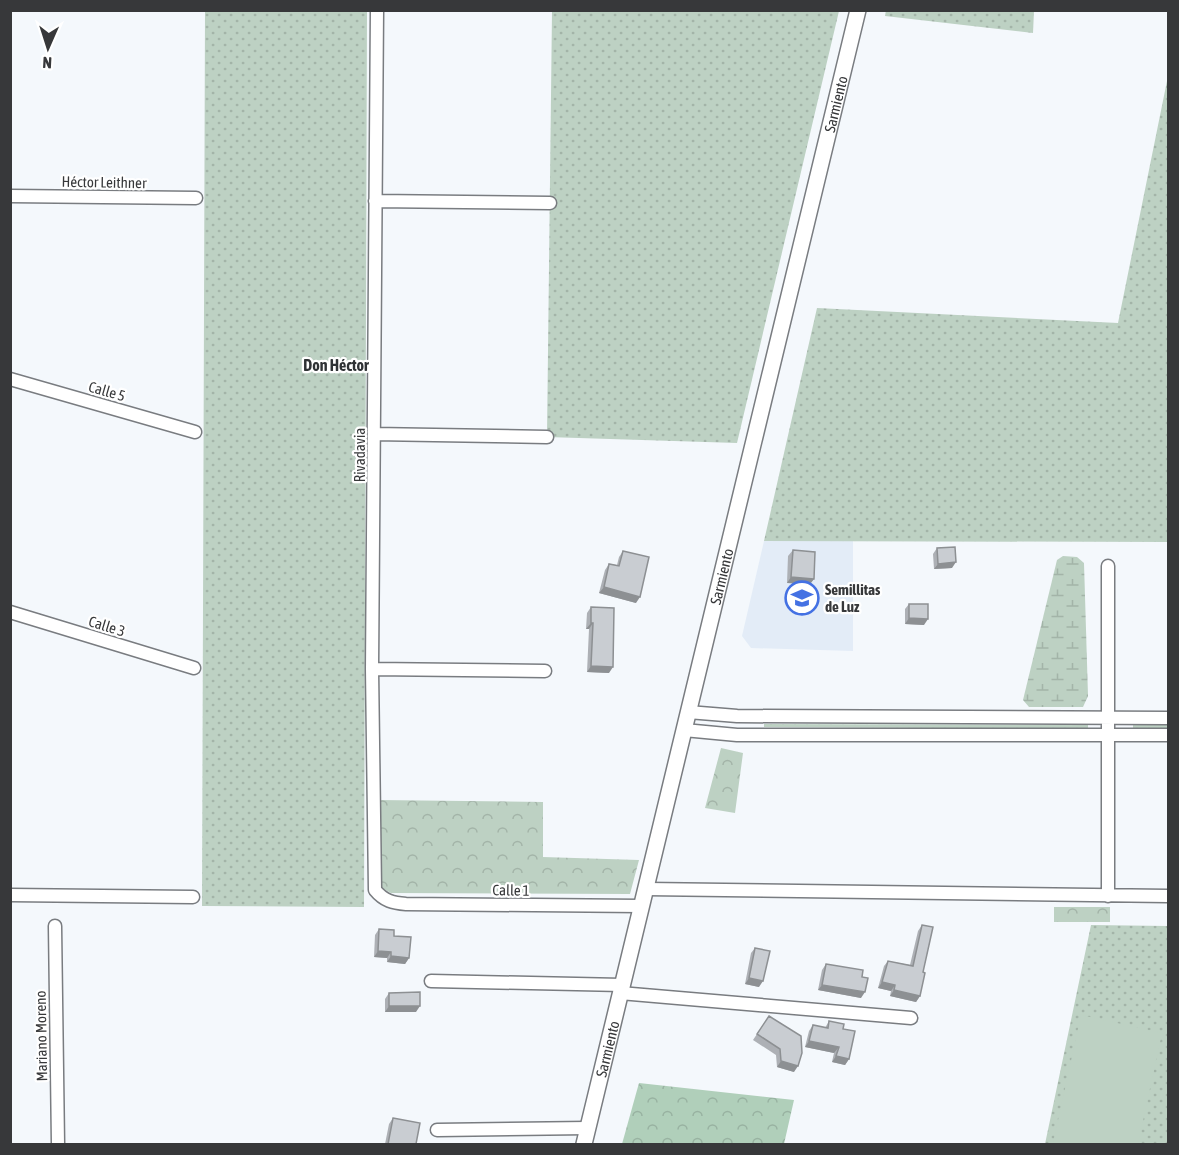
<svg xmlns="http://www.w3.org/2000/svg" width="1179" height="1155" viewBox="0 0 1179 1155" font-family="'Asap Condensed',sans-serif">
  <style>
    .built { fill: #e3ecf7 }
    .grass { fill: url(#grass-dots) }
    .forest { fill: url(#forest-crowns) }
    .wetland { fill: url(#wetland-marsh) }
    .park { fill: url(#park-crowns) }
    .pitch { fill: #bdd1c3 }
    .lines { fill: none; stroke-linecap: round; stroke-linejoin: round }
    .minor-casing { stroke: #797c80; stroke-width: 15 }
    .tertiary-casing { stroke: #797c80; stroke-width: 18 }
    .minor { stroke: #fff; stroke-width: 12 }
    .tertiary { stroke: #fff; stroke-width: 15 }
    .wall { fill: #adb0b5 }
    .shaded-wall { fill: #8d9093 }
    .building { fill: #c9cdd2; stroke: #8d9093; stroke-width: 1.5 }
    .labels { text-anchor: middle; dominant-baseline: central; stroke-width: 4.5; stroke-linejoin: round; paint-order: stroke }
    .street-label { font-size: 15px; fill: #37383a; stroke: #fff }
    .poi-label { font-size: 15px; font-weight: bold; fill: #37383a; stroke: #fff; text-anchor: start }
    .neighbourhood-label { font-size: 16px; font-weight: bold; fill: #2f3235; stroke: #fff }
  </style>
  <defs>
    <pattern id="grass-dots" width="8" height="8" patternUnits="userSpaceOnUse" patternTransform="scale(1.5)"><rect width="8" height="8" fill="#bdd1c3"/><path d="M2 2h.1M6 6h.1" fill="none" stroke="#a3b4a8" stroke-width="1.8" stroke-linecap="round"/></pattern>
    <pattern id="forest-crowns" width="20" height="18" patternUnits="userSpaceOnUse" patternTransform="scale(1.5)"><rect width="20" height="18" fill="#b0cfba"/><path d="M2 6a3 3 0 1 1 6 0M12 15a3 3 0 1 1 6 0" fill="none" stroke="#98b2a1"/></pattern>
    <pattern id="wetland-marsh" width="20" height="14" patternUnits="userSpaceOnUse" patternTransform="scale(1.5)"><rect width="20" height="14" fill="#bdd1c3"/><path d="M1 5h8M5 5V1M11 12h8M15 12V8" fill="none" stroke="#a3b4a8"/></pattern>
    <pattern id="park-crowns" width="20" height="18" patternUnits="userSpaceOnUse" patternTransform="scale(1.5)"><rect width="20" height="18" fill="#bdd1c3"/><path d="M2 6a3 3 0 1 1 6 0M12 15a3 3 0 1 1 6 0" fill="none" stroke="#a3b4a8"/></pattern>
  </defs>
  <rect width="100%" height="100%" fill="#f4f8fc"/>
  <path class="built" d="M764,541H853V651L751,648L742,636Z"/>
  <path class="grass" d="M886,10L1034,11L1033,33L885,16Z
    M205,11H367L364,907L202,906Z
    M552,11H839L737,443L547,437Z
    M1168,76V542L764,541L817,308L1118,323Z
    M764,724L1088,725V729L764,727Z
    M1133,725H1168V730L1133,729Z
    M1091,925L1168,926V1144H1045Z"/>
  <path class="forest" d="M639,1083L794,1100L784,1144H622Z"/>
  <path class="wetland" d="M1063,556L1077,557L1084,563L1088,696L1083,707H1029L1023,700L1057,560Z"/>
  <path class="park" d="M721,748L743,753L735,813L705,808Z
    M377,800L543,802V857L639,860L630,894L391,893L382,888L376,877Z
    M1054,907H1110V922H1054Z"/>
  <path class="pitch" d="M1081,1015L1162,1033L1138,1144L1053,1143Z"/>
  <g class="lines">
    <defs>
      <path id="minor" d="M377,10L372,669L375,890C384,901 393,903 406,904L641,906
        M10,196L196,198
        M375,201L550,203
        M10,379L195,432
        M374,434L547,437
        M10,612L194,668
        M372,669L545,671
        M688,712L737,716L1168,718
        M684,730L737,735H1168
        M646,889L1168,896
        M10,895L193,897
        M1108,896V566
        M55,926L58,1144
        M431,981L622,985
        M620,993L911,1018
        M437,1130L588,1128"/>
      <g id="tertiary">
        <path id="s1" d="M584,1144L858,10"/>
      </g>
    </defs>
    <use href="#minor" class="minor-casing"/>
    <use href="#tertiary" class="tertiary-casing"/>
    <use href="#minor" class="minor"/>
    <use href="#tertiary" class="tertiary"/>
  </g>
  <path class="wall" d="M937,548L952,568L934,569L933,554Z
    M793,550L814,579L810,584L787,583L788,556Z
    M623,551L636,603L599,593L605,570L609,564L617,565L619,557Z
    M909,604L924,625L905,624V609Z
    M591,607L609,673L587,672L589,629H586L587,613Z
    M922,925L923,972L920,996L916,1002L890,996L891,991L878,988L884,966L888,961L910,965L918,931Z
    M379,929L394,936L409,958L405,964L387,962V958L374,957L375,935Z
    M755,948L759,987L745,984L751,953Z
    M826,964L862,977L861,998L818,990L822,970Z
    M389,993L416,1012H385V999Z
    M769,1016L794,1072L777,1067L776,1055L753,1040Z
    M829,1021L843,1029L849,1059L845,1065L832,1062L834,1053L805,1047L809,1031L813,1025L825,1028Z
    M393,1118L416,1144H385L389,1124Z"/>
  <path class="shaded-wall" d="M956,562L952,568L934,569L938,564Z
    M791,577L814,579L810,584L787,583Z
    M604,587L640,597L636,603L599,593Z
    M909,618L928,619L924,625L905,624Z
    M591,623H593L589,629H586Z
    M591,666L613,667L609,673L587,672Z
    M378,951L391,952L387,958L374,957Z
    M391,956L409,958L405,964L387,962Z
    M749,978L763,981L759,987L745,984Z
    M882,982L895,985L891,991L878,988Z
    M822,985L865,992L861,998L818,990Z
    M894,990L920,996L916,1002L890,996Z
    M389,1006H420L416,1012H385Z
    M809,1041L839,1047L834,1053L805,1047Z
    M836,1056L849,1059L845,1065L832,1062Z
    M781,1061L798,1066L794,1072L777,1067Z"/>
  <path class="building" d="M955,547L956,562L938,564L937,548Z
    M793,550L815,552L814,579L791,577Z
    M623,551L649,557L640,597L604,587L609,564L619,566Z
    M909,604H928V619L909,618Z
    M591,607L614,608L613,667L591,666L593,623H591Z
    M922,925L933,927L923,972L925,973L920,996L894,990L895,985L882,982L888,961L913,966Z
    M379,929L394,930V936L411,937L409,958L391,956V952L378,951Z
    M755,948L770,951L763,981L749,978Z
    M826,964L863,970L862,977L868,978L865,992L822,985Z
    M420,992V1006H389V993Z
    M769,1016L801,1036L802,1053L798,1066L781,1061L780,1049L757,1034Z
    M829,1021L844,1024L843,1029L855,1031L849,1059L836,1056L839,1047L809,1041L813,1025L828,1028Z
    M393,1118L420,1123L416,1144H388Z"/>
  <defs>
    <symbol id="school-ring" viewBox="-11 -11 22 22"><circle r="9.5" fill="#fff" stroke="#4471e3" stroke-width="1.5"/><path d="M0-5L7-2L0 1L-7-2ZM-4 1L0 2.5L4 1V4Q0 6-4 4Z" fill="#4471e3"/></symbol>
  </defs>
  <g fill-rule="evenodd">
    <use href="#school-ring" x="783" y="579" width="38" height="38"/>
  </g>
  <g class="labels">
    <g class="street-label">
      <text stroke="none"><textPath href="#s1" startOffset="1070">Sarmiento</textPath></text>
      <text transform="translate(104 182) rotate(1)">Héctor Leithner</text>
      <text transform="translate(107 391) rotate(16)">Calle 5</text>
      <text transform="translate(359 455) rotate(-90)">Rivadavia</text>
      <text stroke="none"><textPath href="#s1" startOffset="584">Sarmiento</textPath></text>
      <text transform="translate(107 626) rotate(17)">Calle 3</text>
      <text transform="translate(511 890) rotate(1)">Calle 1</text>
      <text transform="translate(41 1036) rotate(-91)">Mariano Moreno</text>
      <text stroke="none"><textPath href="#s1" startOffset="98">Sarmiento</textPath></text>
    </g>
    <g class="poi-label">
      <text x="825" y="589">Semillitas<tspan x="825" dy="17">de Luz</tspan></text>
    </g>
    <g class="neighbourhood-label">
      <text x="336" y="365">Don Héctor</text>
    </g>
  </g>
  <rect width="1179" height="1155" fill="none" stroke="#37383a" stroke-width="24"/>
  <g transform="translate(48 48) rotate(183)" stroke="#ffffff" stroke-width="4.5" paint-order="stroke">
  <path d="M0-4.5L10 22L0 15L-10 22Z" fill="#37383a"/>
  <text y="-9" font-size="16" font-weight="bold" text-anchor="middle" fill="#37383a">N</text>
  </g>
</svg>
